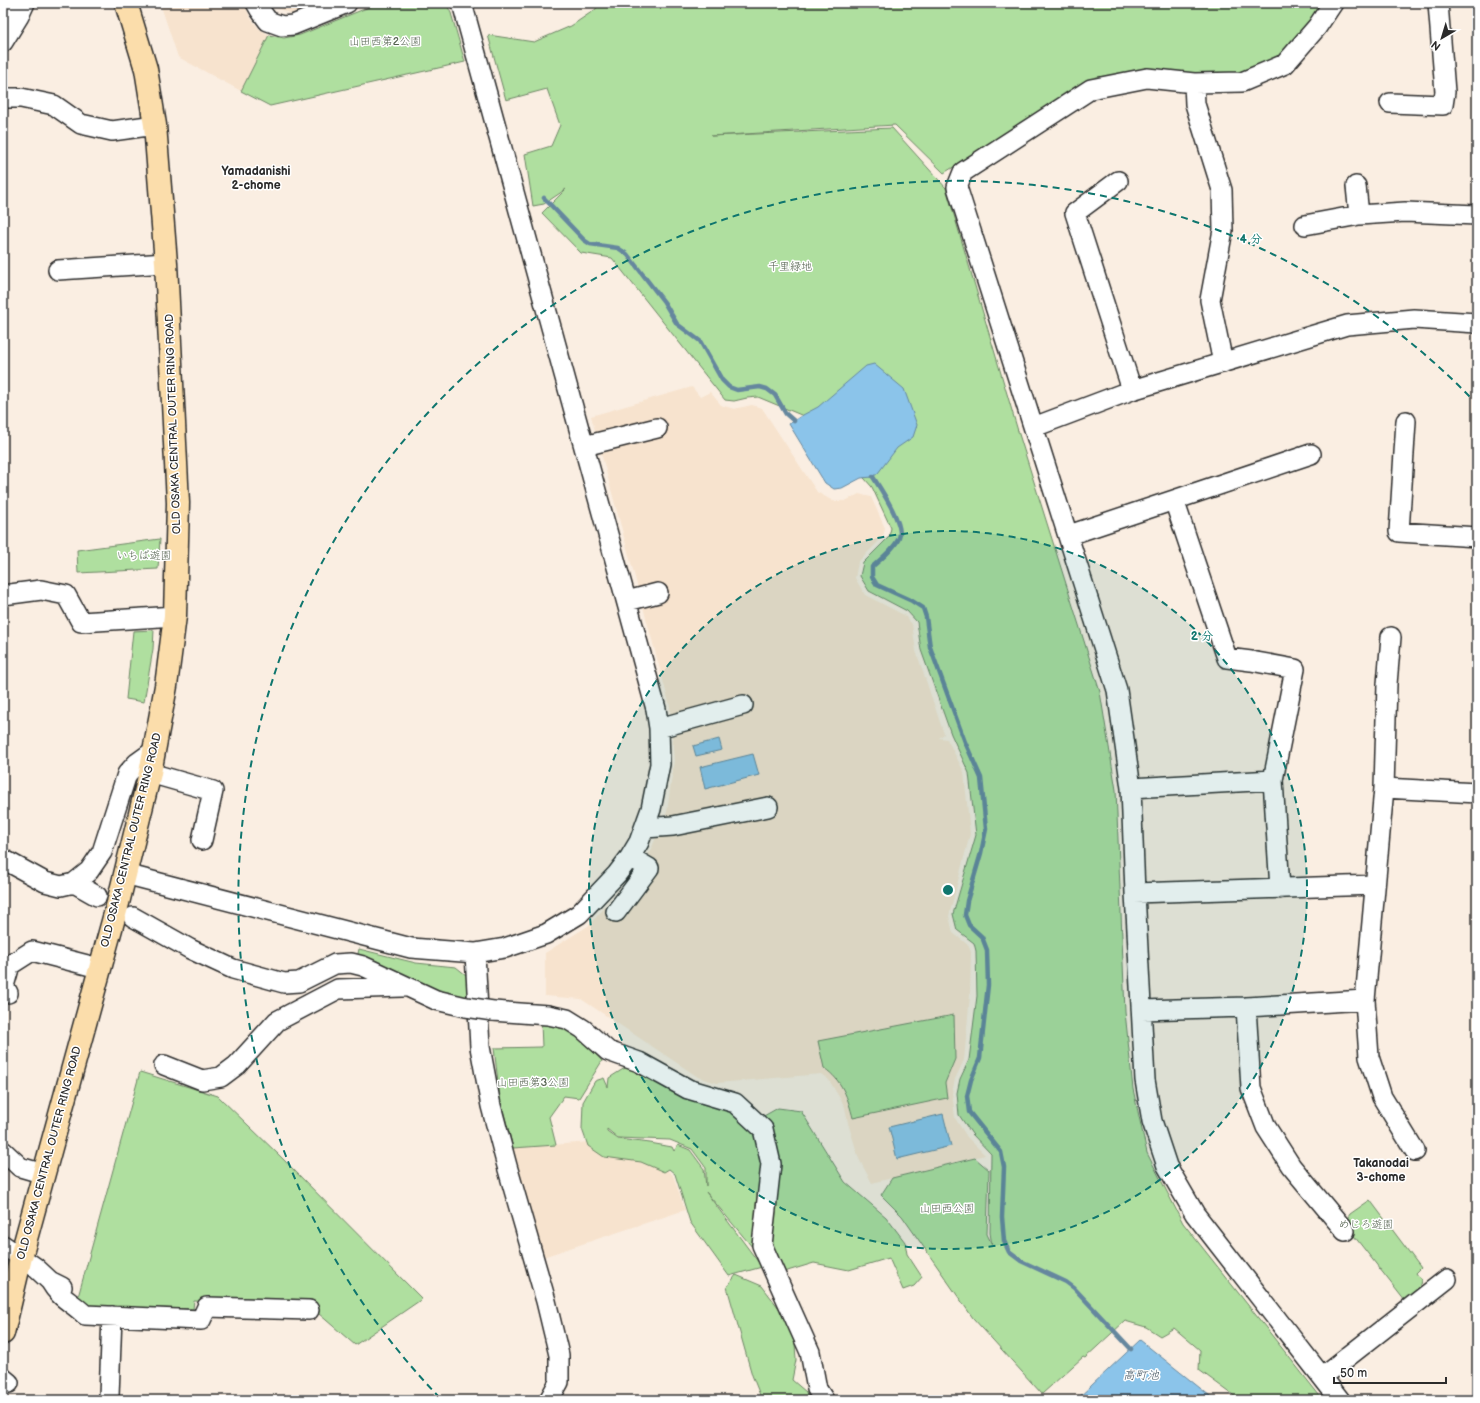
<svg xmlns="http://www.w3.org/2000/svg" width="1480" height="1403" viewBox="0 0 1480 1403" font-family="'Balsamiq Sans','Klee One',sans-serif">
  <style>
    .built { fill: #f7e3ce }
    .green { fill: #afdf9f; stroke: #6d8565; fill-rule: evenodd }
    .water { fill: #8bc4ea; stroke: #65879e }
    .lines { fill: none; stroke-linecap: round; stroke-linejoin: round }
    .stream { stroke: #65879e; stroke-width: 4.5 }
    .minor-casing { stroke: #2b2b2b; stroke-width: 22 }
    .major-casing { stroke: #2b2b2b; stroke-width: 25 }
    .minor { stroke: #fff; stroke-width: 19 }
    .major { stroke: #fbddab; stroke-width: 22 }
    .minor-bridge-casing { stroke: #2b2b2b; stroke-width: 22; stroke-linecap: butt }
    .minor-bridge { stroke: #fff; stroke-width: 19 }
    .ring { fill: none; stroke: #0f766e; stroke-width: 2; stroke-dasharray: 7 5 }
    .labels { text-anchor: middle; dominant-baseline: central; stroke-width: 3; stroke-linejoin: round; paint-order: stroke }
    .park-label { font-size: 11px; fill: #53614e; stroke: #fff }
    .street-label { font-size: 11px; fill: #2b2b2b; stroke: #fff }
    .neighbourhood-label { font-size: 12px; font-weight: bold; fill: #2b2b2b; stroke: #fff }
    .water-label { font-size: 12px; font-style: italic; fill: #485964; stroke: #fff }
    .centre { fill: #0f766e; stroke: #fff; stroke-width: 2 }
    .ring-label { font-size: 12px; text-anchor: middle; font-weight: bold; fill: #0f766e; stroke: #fff; stroke-width: 3; stroke-linejoin: round; paint-order: stroke }
  </style>
  <rect width="100%" height="100%" fill="#faeee2"/>
  <filter id="ink" filterUnits="userSpaceOnUse"><feTurbulence type="fractalNoise" baseFrequency=".025" numOctaves="2"/><feDisplacementMap in="SourceGraphic" scale="8" xChannelSelector="R" yChannelSelector="G"/><feConvolveMatrix kernelMatrix="1 2 1 2 8 2 1 2 1" color-interpolation-filters="sRGB"/></filter>
  <g filter="url(#ink)">
    <path class="built" d="M160,3H244L250,17L258,28L269,35L241,91L178,57Z
      M269,3H319L292,14L270,5Z
      M692,387L700,397L710,392L721,405L734,409L752,405L762,408L817,492L833,501H845L859,494L871,497L885,528L883,537L858,562L855,578L865,595L904,615L912,624L916,651L944,734L939,738L947,739L964,772L970,834L949,916L953,933L968,945L971,952L970,995L964,1060L955,1079L952,1093L955,1118L967,1137L985,1155L872,1183L859,1159L848,1123L845,1107L829,1080L821,1074L717,1083L698,1077L581,999L545,996V953L588,926L629,881L652,847L667,812L674,761L670,706L591,416Z
      M590,1142L658,1162L673,1175L685,1210L543,1257L513,1148Z"/>
    <path class="green" d="M379,3H446L451,13L465,62L270,106L241,91L269,35L284,38L300,35Z
      M598,3H1323L1313,19L1280,58L1238,75L1090,80L944,173L895,125L711,136L892,128L946,188L1018,431L1100,692L1116,790L1125,1012L1133,1089L1147,1153L1183,1223L1323,1400H1240L1199,1370L1200,1350L1174,1328L1160,1336L1146,1327L1125,1321L1085,1358L1083,1357L1042,1394L973,1318L902,1216L881,1195L892,1178L975,1158L989,1170L987,1234L992,1245L990,1233L991,1154L972,1134L959,1115L957,1093L960,1079L969,1060L977,996L976,951L974,943L957,930L953,914L976,835L969,773L951,734L921,650L917,622L907,611L869,591L860,576L863,563L889,537L891,528L872,487L813,420L758,397L747,398L734,401L725,400L612,258L581,253L542,213L566,189L544,204L533,206L525,154L551,146L560,125L547,89L506,100L488,35L534,42L571,26L596,9Z
      M160,539L158,569L78,573L77,550Z
      M154,630L153,649L144,702L126,699L133,631Z
      M359,949L416,963L456,967L466,975L468,999L450,996L357,958Z
      M954,1015L955,1059L945,1083L947,1098L853,1118C848,1098 842,1080 824,1068L818,1041Z
      M541,1023L566,1026L582,1040L602,1061L579,1098L564,1096L549,1117L556,1145L513,1148L500,1098L494,1048L542,1047Z
      M628,1066L730,1110L757,1133L764,1166L753,1248L706,1192L762,1267L729,1276L690,1222L675,1174L669,1169L664,1172L641,1162L604,1157L588,1146L582,1129L583,1102L595,1081L604,1078L608,1087L609,1078ZM607,1129L618,1138L670,1140L692,1149L706,1168V1186L704,1169L690,1150L678,1145L674,1151L672,1147L650,1143L618,1139L607,1131Z
      M140,1072L218,1096L280,1156L422,1299L355,1345L304,1301L303,1305L194,1301L193,1309L88,1306L78,1297Z
      M778,1108L801,1111L845,1182L886,1217L905,1242L907,1254L922,1277L914,1286L903,1290L889,1258L849,1270L814,1263L784,1272L768,1244L762,1117Z
      M1370,1200L1421,1268L1416,1273L1421,1280L1419,1289L1405,1301L1347,1227L1346,1220L1350,1214Z
      M736,1275L762,1286L794,1328L796,1360L792,1380L806,1392L809,1400H762L752,1375L727,1287Z"/>
    <path class="water" d="M874,364L904,389L917,425L913,437L897,448L878,473L873,477L861,478L842,488L834,489L825,483L789,424L801,416L818,407L866,366Z
      M719,739L722,750L696,756L693,746Z
      M753,754L759,775L705,789L700,767Z
      M943,1114L951,1146L897,1159L889,1127Z
      M1140,1340L1215,1400H1076Z"/>
    <g class="lines">
      <path class="stream" d="M544,198L584,240L590,244L618,248L627,254L664,302L677,324L700,341L722,380L729,387L737,390L760,387L767,389L775,395L786,414L794,421
        M873,477C880,488 905,525 899,538C894,549 881,559 872,567V577L877,585L912,601L923,608L926,617L930,647L965,742L981,778L986,829L981,853L967,901L965,915L969,925L982,937L987,950L988,985L980,1058L971,1080L967,1096L969,1112L1001,1152L1004,1167L1002,1217L1004,1241L1009,1252L1021,1261L1066,1282L1074,1288L1131,1349"/>
      <defs>
        <path id="minor" d="M4,3L19,16
          M256,3L260,10L268,21L282,26L293,25L347,3
          M1333,3L1317,27L1285,64L1242,82L1194,83L1147,78L1091,89L963,172L957,187L1117,690L1131,788L1135,893L1145,1080L1152,1121L1167,1166L1195,1214L1340,1400
          M3,42L19,16L25,3
          M1194,83L1195,104L1222,190L1223,230L1210,300L1223,363
          M3,98H21L54,105L81,124L112,131L155,125
          M1390,103L1443,105L1445,92L1438,3
          M1118,181L1075,213L1132,390
          M1356,186L1359,215
          M1305,225L1359,215L1405,212L1477,215
          M58,270L166,263
          M1406,421L1399,532L1477,537
          M1034,427L1132,390L1347,325L1414,319L1477,323
          M584,446L657,428
          M1174,500L1311,454
          M1069,535L1174,500L1227,658L1251,661L1295,669L1273,780L1131,788
          M3,595L41,590L66,595L81,622L175,616
          M627,601L658,593
          M659,728L743,705
          M150,773L213,791L202,840
          M1273,780L1280,889
          M1384,788L1477,793
          M645,828L673,826L768,807
          M3,859L45,882L61,886L74,883L89,871L102,852L127,774L137,763L155,750
          M125,874L411,948L475,953L505,948L546,934L579,914L617,874L630,857L639,842L651,809L660,764L659,728L656,709L462,3
          M74,883L97,896
          M1135,893L1374,885
          M616,912L649,868L630,857
          M133,917L190,949L233,969L284,983L299,982L335,964L351,963L363,966L436,1000L466,1007
          M475,953L480,1047L491,1106L507,1166L546,1301L559,1355V1382L549,1400
          M8,993L4,986L10,965L32,951L99,968
          M1365,1000L1369,1057L1382,1097L1415,1151
          M1246,1007L1251,1088L1266,1127L1291,1166L1345,1231
          M1142,1010L1246,1007L1365,1000L1384,788L1387,684L1391,637
          M493,1011L548,1015L567,1019L583,1029L608,1051L639,1062L688,1089L735,1103L763,1129L771,1164L762,1245L810,1352L817,1389L824,1400
          M164,1065L202,1080L221,1077L237,1065L277,1021L338,989L402,987
          M3,1151L20,1167L44,1174
          M3,1245L35,1267L50,1281L62,1287
          M50,1281C61,1300 71,1301 85,1315L201,1320L207,1307L309,1310
          M1322,1377L1447,1279
          M3,1378L9,1383
          M109,1396L112,1316"/>
        <path id="major" d="M3,1333L21,1257L118,903L150,773L166,686L175,616L178,503L166,263L155,125L146,69L126,3"/>
      </defs>
      <use href="#minor" class="minor-casing"/>
      <use href="#major" class="major-casing"/>
      <use href="#minor" class="minor"/>
      <use href="#major" class="major"/>
      <defs>
        <path id="minor-bridge" d="M466,1007L493,1011"/>
      </defs>
      <use href="#minor-bridge" class="minor-bridge-casing"/>
      <use href="#minor-bridge" class="minor-bridge"/>
    </g>
  </g>
  <circle cx="948" cy="890" r="359" fill="#0f766e" fill-opacity=".12"/>
  <g class="ring">
    <circle cx="948" cy="890" r="359"/>
    <path d="M440 1398A718 718 0 1 1 1473 400"/>
  </g>
  <g class="labels">
    <g class="park-label">
      <text x="385" y="41">山田西第2公園</text>
      <text x="790" y="266">千里緑地</text>
      <text x="144" y="555">いちば遊園</text>
      <text x="533" y="1082">山田西第3公園</text>
      <text x="947" y="1208">山田西公園</text>
      <text x="1366" y="1224">めじろ遊園</text>
    </g>
    <g class="street-label">
      <text transform="translate(173 424) rotate(-92)">OLD OSAKA CENTRAL OUTER RING ROAD</text>
      <text transform="translate(131 840) rotate(-76)">OLD OSAKA CENTRAL OUTER RING ROAD</text>
      <text transform="translate(49 1153) rotate(-75)">OLD OSAKA CENTRAL OUTER RING ROAD</text>
    </g>
    <g class="neighbourhood-label">
      <text x="256" y="171">Yamadanishi<tspan x="256" dy="14">2-chome</tspan></text>
      <text x="1381" y="1163">Takanodai<tspan x="1381" dy="14">3-chome</tspan></text>
    </g>
    <g class="water-label">
      <text x="1141" y="1375">高町池</text>
    </g>
  </g>
  <circle cx="948" cy="890" r="6" class="centre"/>
  <g class="ring-label">
    <text x="1251" y="243">4 分</text>
    <text x="1202" y="640">2 分</text>
  </g>
  <rect width="1480" height="1403" fill="none" stroke="#fff" stroke-width="16"/>
  <rect x="8" y="8" width="1464" height="1387" fill="none" stroke="#2b2b2b" stroke-width="1.5" filter="url(#ink)"/>
  <g transform="translate(1442 38) rotate(218)" stroke="#ffffff" stroke-width="3" paint-order="stroke">
  <path d="M0-3L7 15L0 10L-7 15Z" fill="#2b2b2b"/>
  <text y="-6" font-size="11" font-weight="bold" text-anchor="middle" fill="#2b2b2b">N</text>
  </g>
  <path d="M1334 1377v6h112v-6" fill="none" stroke="#2b2b2b" stroke-width="2"/>
  <text x="1340" y="1377" font-size="12" fill="#2b2b2b" stroke="#ffffff" stroke-width="3" paint-order="stroke">50 m</text>
</svg>
